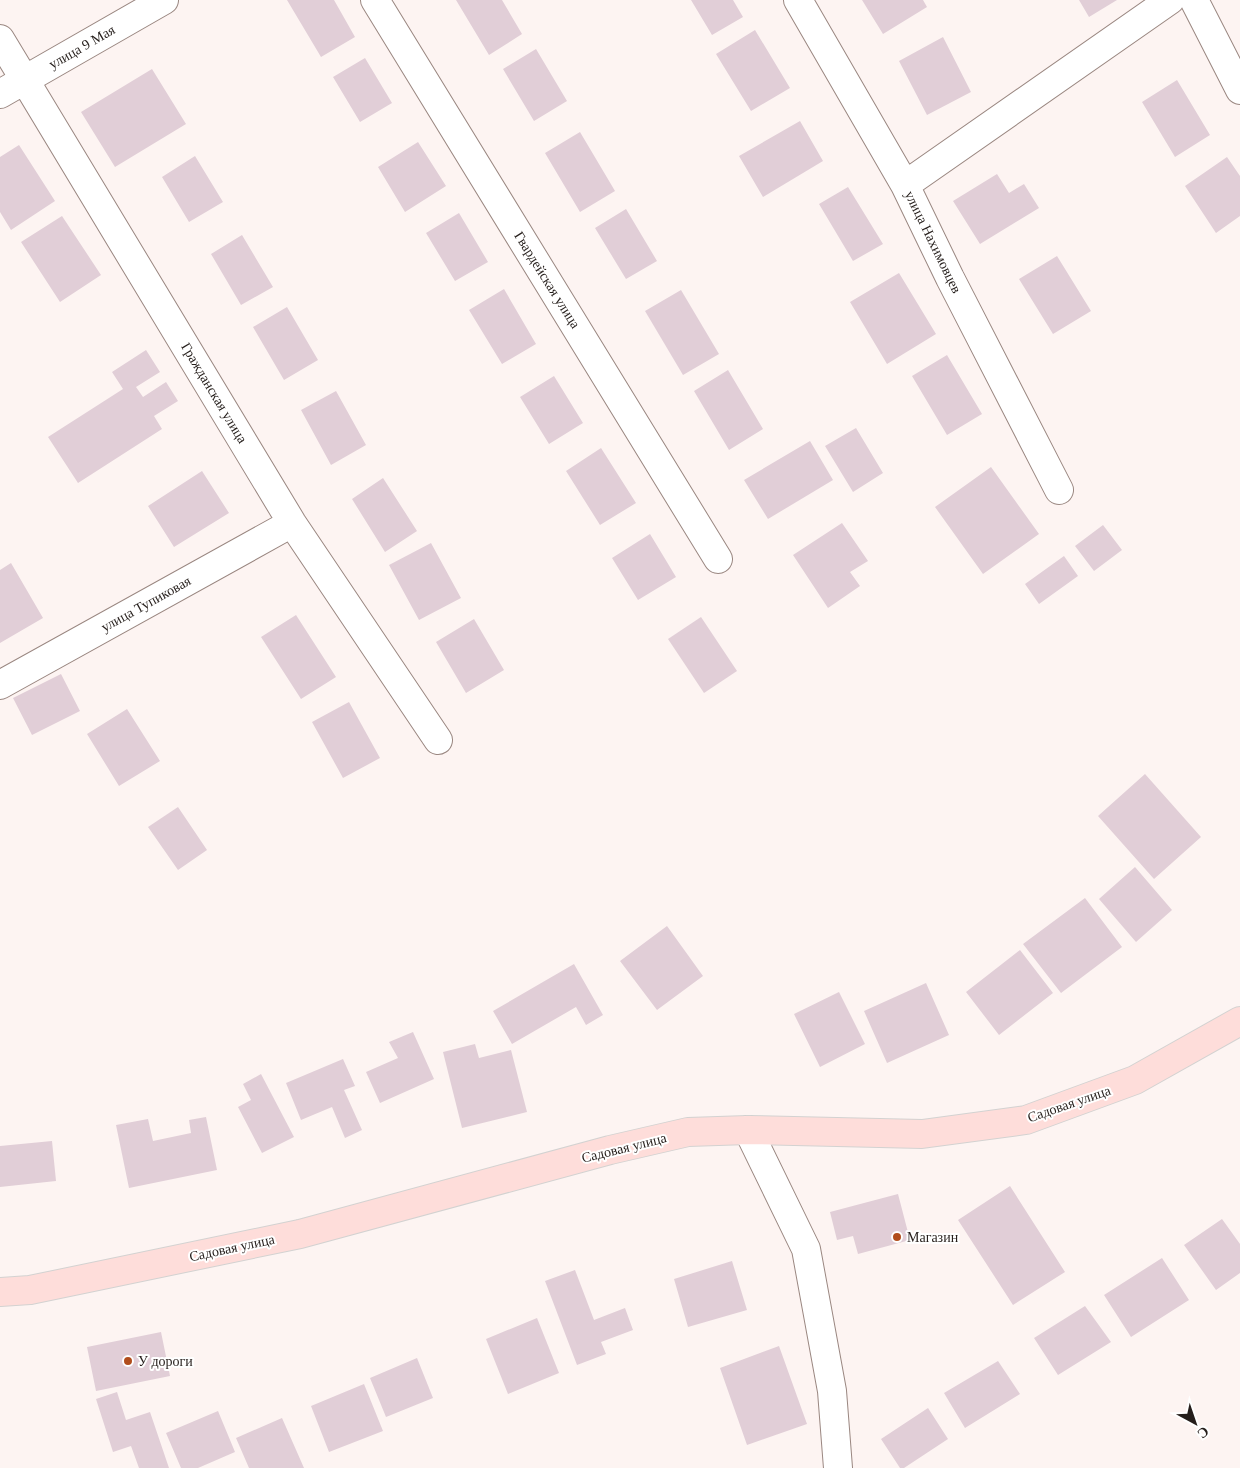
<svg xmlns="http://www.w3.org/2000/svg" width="1240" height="1468" viewBox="0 0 1240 1468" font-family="Georgia,serif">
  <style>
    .building { fill: #e1ced7 }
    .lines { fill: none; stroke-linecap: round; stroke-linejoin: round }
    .minor-casing { stroke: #9a8781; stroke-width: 30 }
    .major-casing { stroke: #d3d2d1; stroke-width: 30 }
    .minor { stroke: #fff; stroke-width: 28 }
    .major { stroke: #feddda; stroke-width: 28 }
    .poi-dot { fill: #b14d1c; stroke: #fff; stroke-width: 2 }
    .labels { text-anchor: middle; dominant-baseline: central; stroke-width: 4; stroke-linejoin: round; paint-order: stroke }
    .street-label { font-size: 14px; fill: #251e1b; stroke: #fff }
    .poi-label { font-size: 14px; fill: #251e1b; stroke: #fff; text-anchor: start }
  </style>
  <rect width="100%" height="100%" fill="#fdf4f2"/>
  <path class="building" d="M287,0H334L355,37L321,57Z
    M456,0H502L522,34L489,55Z
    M691,0H733L743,17L712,35Z
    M862,0H923L927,7L883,34Z
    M1079,0H1117L1089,17Z
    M755,30L790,88L751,111L716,54Z
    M943,37L971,92L927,115L899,61Z
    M536,49L567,101L534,121L503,69Z
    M365,58L392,103L360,122L333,77Z
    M152,69L186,124L115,167L81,112Z
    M1177,80L1210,135L1175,157L1142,102Z
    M800,121L823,161L763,197L739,156Z
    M580,132L615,191L580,212L545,153Z
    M418,142L446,186L405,212L378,167Z
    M19,145L55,201L11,230L0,212V157Z
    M195,156L223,202L189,222L162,177Z
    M1227,157L1240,176V216L1216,233L1185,186Z
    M997,174L1009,193L1024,184L1039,208L980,244L953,201Z
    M848,187L883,244L853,261L819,204Z
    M626,209L657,261L626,279L595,228Z
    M459,213L488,262L455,281L426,233Z
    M62,216L101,275L60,302L21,242Z
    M242,235L273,287L241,305L211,254Z
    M1057,256L1091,311L1053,334L1019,279Z
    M899,273L936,334L887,364L850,302Z
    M504,289L536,344L502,364L469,310Z
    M681,290L719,354L683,375L645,311Z
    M287,307L318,360L284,380L253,327Z
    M146,350L160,372L136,387L143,397L166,382L178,401L154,416L162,429L78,483L48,437L123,389L112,372Z
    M947,355L982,414L947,435L912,376Z
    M728,370L763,429L729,450L694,391Z
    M554,376L583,423L549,444L520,397Z
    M336,391L366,445L331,465L301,410Z
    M856,428L883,473L853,492L825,446Z
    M810,441L833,480L768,519L744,480Z
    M601,448L636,503L600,525L566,471Z
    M991,467L1039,534L983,574L935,507Z
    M202,471L229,513L174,547L148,506Z
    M383,478L417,531L385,552L352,499Z
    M842,523L868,561L850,572L860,586L828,608L793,555Z
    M1103,525L1122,550L1094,571L1075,546Z
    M650,534L676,577L638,600L612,558Z
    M431,543L461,598L419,620L389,565Z
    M1064,556L1078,576L1039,604L1025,584Z
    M11,563L43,618L0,643V570Z
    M296,615L336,677L301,699L261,637Z
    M701,617L737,671L704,693L668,639Z
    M474,619L504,670L466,693L436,642Z
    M61,674L80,711L32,735L13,698Z
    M349,702L380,758L343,778L312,722Z
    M127,709L160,761L119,786L87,734Z
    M1145,774L1201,837L1154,879L1098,816Z
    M178,807L207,850L178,870L148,827Z
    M1135,867L1172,910L1136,942L1099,899Z
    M1085,898L1122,947L1061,993L1023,944Z
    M667,926L703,976L657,1010L620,961Z
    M1020,950L1053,993L999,1035L966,992Z
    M574,964L603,1015L586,1025L576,1007L512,1044L493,1011Z
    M926,983L949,1035L887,1063L864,1011Z
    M839,992L865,1044L820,1067L794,1014Z
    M413,1032L434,1079L380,1103L366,1072L398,1058L389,1042Z
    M475,1044L479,1058L511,1050L527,1112L462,1128L443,1052Z
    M343,1059L355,1086L344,1090L362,1130L345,1138L332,1107L301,1120L286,1083Z
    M261,1074L294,1137L262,1153L238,1107L251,1100L243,1084Z
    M206,1117L217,1170L129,1188L116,1125L148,1119L153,1141L191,1133L189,1120Z
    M52,1141L56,1181L0,1187V1146Z
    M1010,1186L1065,1272L1013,1305L958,1220Z
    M898,1194L910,1240L858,1254L853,1236L837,1240L830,1212Z
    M1222,1219L1240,1244V1273L1216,1290L1184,1245Z
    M1162,1258L1189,1300L1131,1337L1104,1295Z
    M732,1261L747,1310L688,1327L674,1279Z
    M575,1270L594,1320L625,1308L633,1330L601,1342L606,1354L577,1365L545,1281Z
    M1085,1306L1111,1342L1058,1375L1034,1338Z
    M537,1318L559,1373L508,1394L486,1339Z
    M161,1332L170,1376L96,1391L87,1347Z
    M779,1346L807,1424L747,1445L720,1368Z
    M417,1358L433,1398L386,1417L370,1378Z
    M998,1361L1020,1394L965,1428L944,1393Z
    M364,1384L383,1431L329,1452L311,1406Z
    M117,1392L126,1420L150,1412L169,1468H139L131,1446L113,1452L96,1399Z
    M928,1408L948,1439L904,1468H900L881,1439Z
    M218,1411L235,1452L198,1468H181L166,1433Z
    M282,1418L304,1468H249L236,1438Z"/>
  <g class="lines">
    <defs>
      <path id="minor" d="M375,0L718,559
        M798,0L905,185L950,278L1059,490
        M1194,0L1240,90
        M0,39L292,523L438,740
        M0,94L164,0
        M905,185L1170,0
        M0,685L292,523
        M748,1130L806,1249L832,1391L838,1468"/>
      <path id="major" d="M0,1292L30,1290L300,1234L610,1150L688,1132L748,1130L922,1134L1026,1120L1135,1080L1240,1021"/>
    </defs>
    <use href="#minor" class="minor-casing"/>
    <use href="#major" class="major-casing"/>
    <use href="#minor" class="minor"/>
    <use href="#major" class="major"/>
  </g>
  <g class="poi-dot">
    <circle cx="897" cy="1237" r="5"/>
    <circle cx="128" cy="1361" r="5"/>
  </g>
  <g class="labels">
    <g class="street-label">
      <text transform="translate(82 47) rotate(-30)">улица 9 Мая</text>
      <text transform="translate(933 242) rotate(64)">улица Нахимовцев</text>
      <text transform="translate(547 280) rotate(58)">Гвардейская улица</text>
      <text transform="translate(214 393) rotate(59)">Гражданская улица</text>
      <text transform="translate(146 604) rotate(-29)">улица Тупиковая</text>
      <text transform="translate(1069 1104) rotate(-19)">Садовая улица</text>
      <text transform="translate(624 1148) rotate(-14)">Садовая улица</text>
      <text transform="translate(232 1248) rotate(-12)">Садовая улица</text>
    </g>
    <g class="poi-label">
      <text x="907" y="1237">Магазин</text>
      <text x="138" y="1361">У дороги</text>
    </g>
  </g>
  <g transform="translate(1195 1423) rotate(140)" stroke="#ffffff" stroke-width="4" paint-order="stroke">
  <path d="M0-4L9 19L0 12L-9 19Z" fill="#251e1b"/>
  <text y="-8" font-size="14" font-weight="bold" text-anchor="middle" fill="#251e1b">С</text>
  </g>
</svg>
